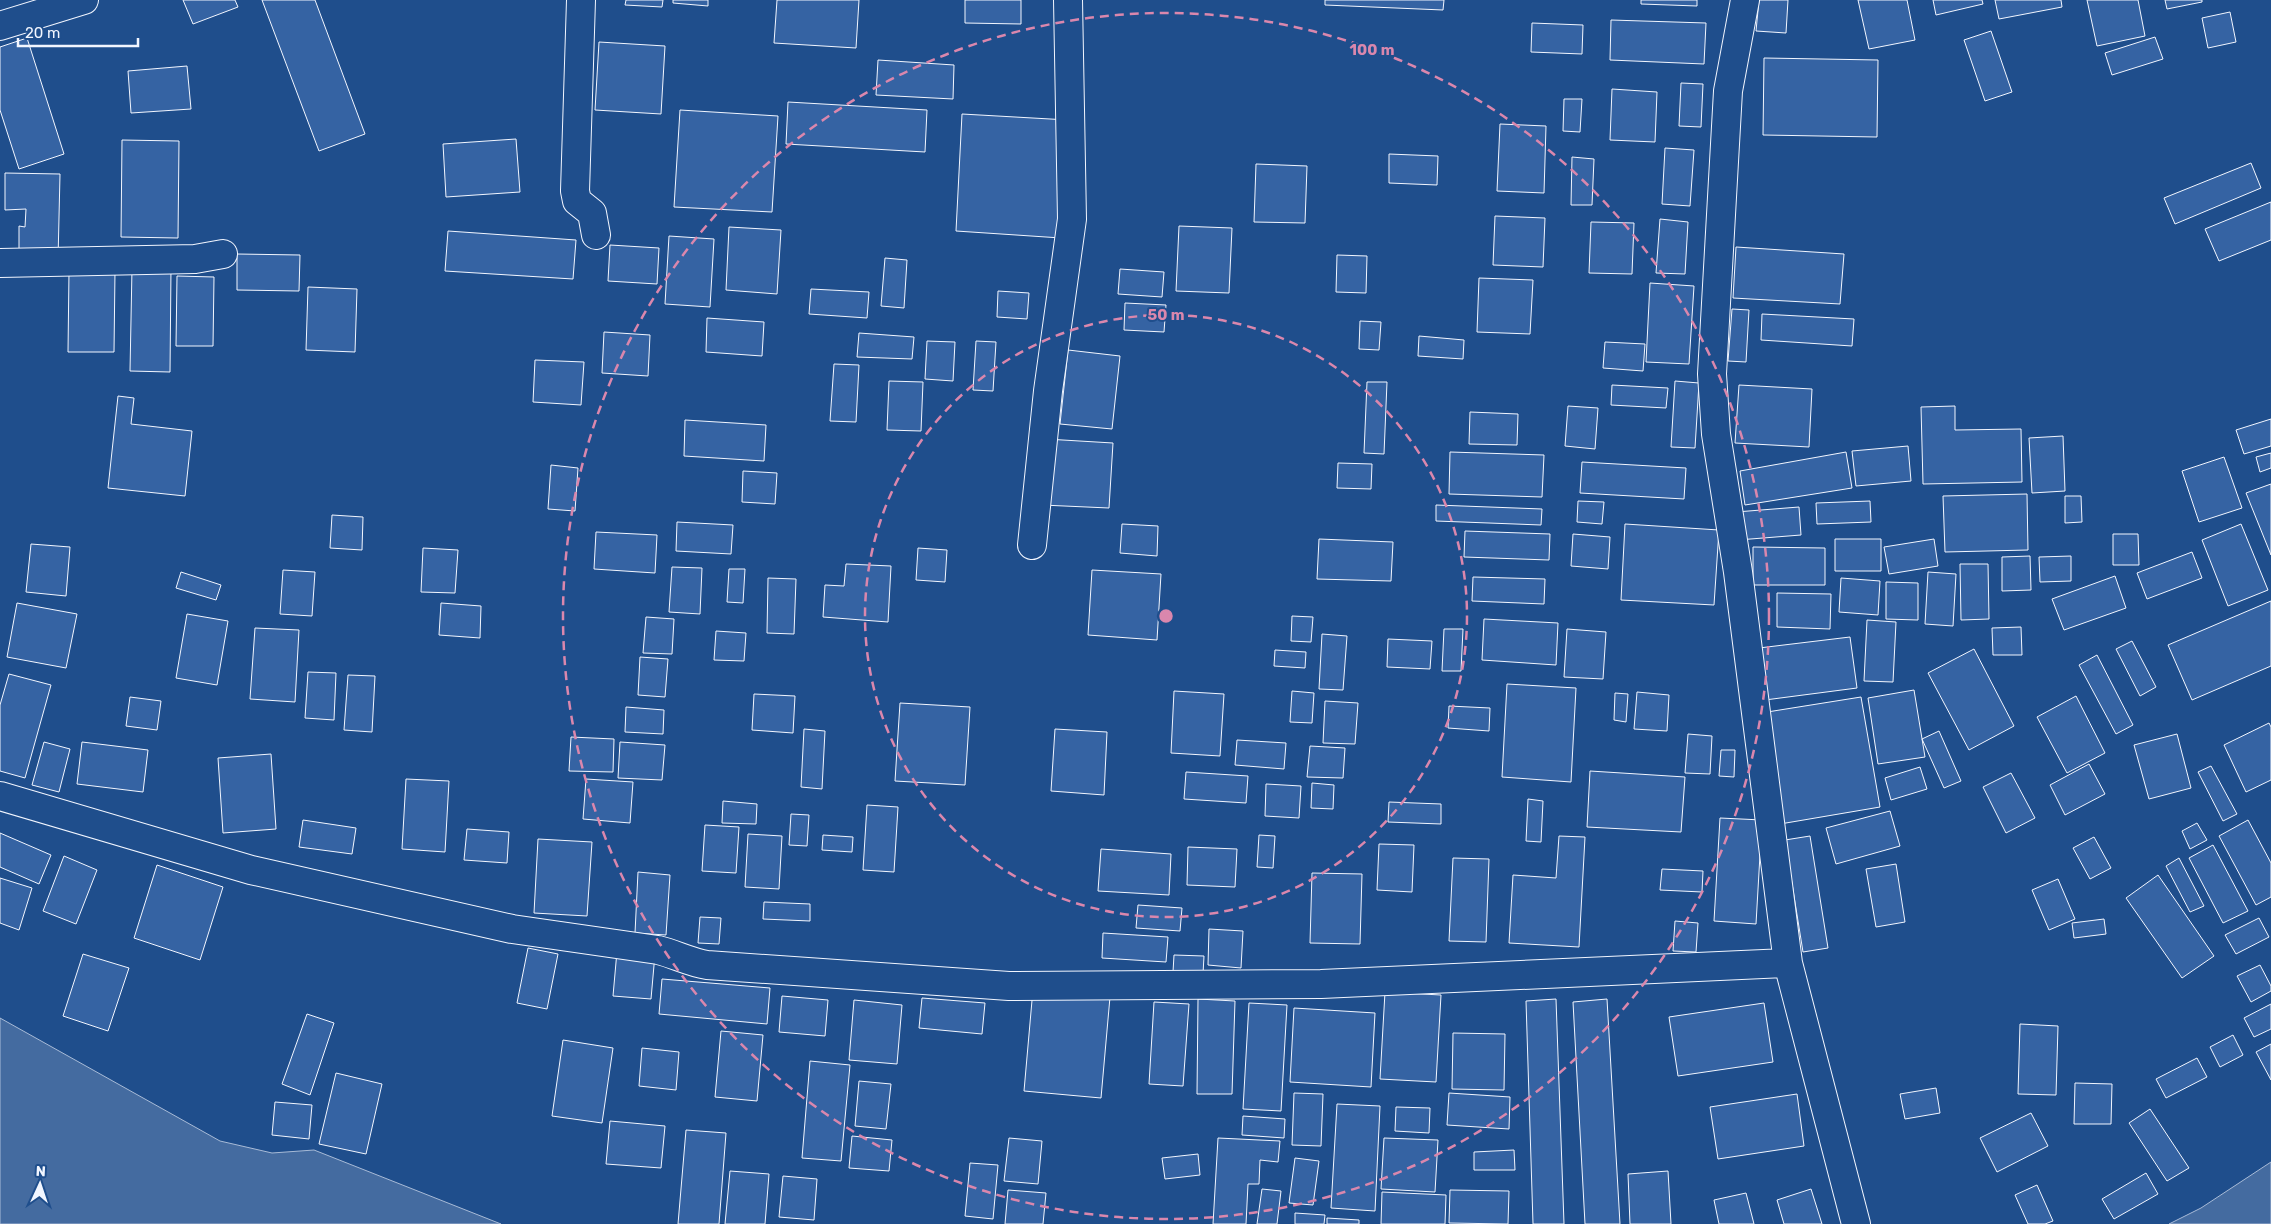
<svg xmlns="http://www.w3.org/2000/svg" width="2271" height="1224" viewBox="0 0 2271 1224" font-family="Rubik,sans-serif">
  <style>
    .water { fill: #446ba0; stroke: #a8bbd7 }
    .building { fill: #3563a3; stroke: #f2f6ff }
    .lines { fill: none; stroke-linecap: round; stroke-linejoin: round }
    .street-casing { stroke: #f2f6ff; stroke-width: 30 }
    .street { stroke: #1f4e8c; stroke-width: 28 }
    .ring { fill: none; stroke: #da87ad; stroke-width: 2.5; stroke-dasharray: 9 6 }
    .centre { fill: #da87ad; stroke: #1f4e8c; stroke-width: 2.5 }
    .ring-label { font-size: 15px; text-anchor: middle; font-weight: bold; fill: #da87ad; stroke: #1f4e8c; stroke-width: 4; stroke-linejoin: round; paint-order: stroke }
  </style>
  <rect width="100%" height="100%" fill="#1f4e8c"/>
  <path class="water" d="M0,1018L220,1141L272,1153L314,1150L501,1224H0Z
    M2271,1162V1224H2169L2201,1208Z"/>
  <path class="building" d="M183,0H235L238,7L193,24Z
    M262,0H315L365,134L319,151Z
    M626,0H663L662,7L625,5Z
    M673,0H708V6L673,3Z
    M777,0H859L856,48L774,43Z
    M965,0H1021V24L965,23Z
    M1325,0H1444L1443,10L1325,5Z
    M1641,0H1697V6L1641,4Z
    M1759,0H1788L1786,33L1756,31Z
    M1858,0H1907L1915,40L1869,49Z
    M1933,0H1982L1983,4L1936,15Z
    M1995,0H2061L2062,7L1999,19Z
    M2087,0H2138L2145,36L2097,46Z
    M2165,0H2202V2L2167,9Z
    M2230,12L2236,42L2208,48L2202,18Z
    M1611,20L1706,23L1704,64L1610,60Z
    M1532,23L1583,25L1582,54L1531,52Z
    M1991,31L2012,92L1985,101L1964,40Z
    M2155,37L2163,59L2112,75L2105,53Z
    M27,38L64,154L19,169L0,110V47Z
    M599,42L665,46L661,114L595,110Z
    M1764,58L1878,60L1877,137L1763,135Z
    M878,60L954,65L953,99L876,95Z
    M187,66L191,109L131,113L128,71Z
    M1681,83L1703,84L1701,127L1679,126Z
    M1612,89L1657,92L1655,142L1610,140Z
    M1564,99H1582L1580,132L1563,131Z
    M788,102L927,110L925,152L786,144Z
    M680,110L778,116L772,212L674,207Z
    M962,114L1068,120L1061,238L956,231Z
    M1500,124L1546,126L1544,193L1497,191Z
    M516,139L520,192L446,197L443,144Z
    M122,140L179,141L178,238L121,237Z
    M1665,148L1694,150L1690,206L1662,204Z
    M1389,154L1438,156L1437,185L1389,183Z
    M1572,157L1594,159L1592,205H1571Z
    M2251,163L2261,188L2175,224L2164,198Z
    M1256,164L1307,166L1305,223L1254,222Z
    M5,173L60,174L58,261L19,260V226L25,227L26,209L5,210Z
    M2271,202V240L2219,261L2205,229Z
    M1495,216L1545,218L1543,267L1493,265Z
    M1660,219L1688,222L1685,274L1656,273Z
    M1591,222L1634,223L1632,274L1589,273Z
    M1179,226L1232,228L1229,293L1176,291Z
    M729,227L781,230L777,294L726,290Z
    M448,231L576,240L573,279L445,271Z
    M669,236L714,239L710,307L665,304Z
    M610,245L659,248L657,284L608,281Z
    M1736,247L1844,254L1840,304L1733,298Z
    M237,254L300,255L299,291L237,290Z
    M1337,255L1367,256L1366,293L1336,292Z
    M885,258L907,260L904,308L881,306Z
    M132,268H171L170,372L130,371Z
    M1120,269L1164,272L1162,297L1118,294Z
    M69,271H115L114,352H68Z
    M177,276L214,277L213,346H176Z
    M1479,278L1533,280L1530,334L1477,332Z
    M1650,283L1694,286L1689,364L1646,362Z
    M308,287L357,289L355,352L306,350Z
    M811,289L869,292L867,318L809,314Z
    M998,291L1029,293L1027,319L997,317Z
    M1125,303L1166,305L1164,332L1124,330Z
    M1732,309L1749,310L1746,362L1728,361Z
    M1762,314L1854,319L1852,346L1761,340Z
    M707,318L764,322L762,356L706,352Z
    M1360,321L1381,322L1379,350L1359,349Z
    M604,332L650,335L648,376L602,373Z
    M859,333L914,337L912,359L857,357Z
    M1419,336L1464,340L1463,359L1418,356Z
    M927,341L955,342L953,381L925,379Z
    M976,341L996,342L993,391L973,390Z
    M1605,342L1645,344L1643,371L1603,368Z
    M1068,350L1120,356L1112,429L1060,424Z
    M535,360L584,362L581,405L533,402Z
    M834,364L859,365L856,422L830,421Z
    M889,381L923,382L921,431L887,430Z
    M1675,381L1699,383L1695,448L1671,447Z
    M1367,382H1387L1384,454L1364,453Z
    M1612,385L1668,388L1666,408L1611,405Z
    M1739,385L1812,389L1809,447L1735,443Z
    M118,396L134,398L131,424L192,431L185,496L108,488Z
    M1568,406L1598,408L1595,449L1565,446Z
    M1955,406V430L2021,429L2022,482L1923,484L1921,407Z
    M1470,412L1518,414L1517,445L1469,444Z
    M2271,419V446L2244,454L2236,430Z
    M685,420L766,425L764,461L684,456Z
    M2063,436L2065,491L2032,493L2029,438Z
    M1046,439L1113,443L1109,508L1042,505Z
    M1908,446L1911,481L1856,486L1852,451Z
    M1450,452L1544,455L1542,497L1449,494Z
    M1846,452L1852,488L1745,505L1740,471Z
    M2271,453V468L2260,472L2256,457Z
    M2224,457L2242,508L2199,522L2182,471Z
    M1582,462L1686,468L1684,499L1580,493Z
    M1338,463L1372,464L1371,489L1337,488Z
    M551,465L578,468L575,511L548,509Z
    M743,471L777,473L775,504L742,502Z
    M2271,484V555L2246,493Z
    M2027,494L2028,550L1945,552L1943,496Z
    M2065,496H2081L2082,522L2065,523Z
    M1578,501L1604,502L1602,524L1577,522Z
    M1870,501L1871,522L1817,524L1816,503Z
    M1436,505L1542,509L1541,525L1436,521Z
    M1799,507L1801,535L1738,540L1736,512Z
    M332,515L363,517L362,550L330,548Z
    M677,522L733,525L731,554L676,551Z
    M1122,524L1158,526L1157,556L1120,553Z
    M1625,524L1719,530L1714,605L1621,600Z
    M2241,524L2268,590L2228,606L2202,540Z
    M1465,531L1550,534L1549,560L1464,557Z
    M596,532L657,535L655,573L594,569Z
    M1573,534L1610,537L1608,569L1571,566Z
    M2113,534H2138L2139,565H2113Z
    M1319,539L1393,542L1391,581L1317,579Z
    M1835,539H1881V571H1835Z
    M1934,539L1938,566L1889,574L1884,547Z
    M31,544L70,547L66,596L26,592Z
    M1753,547L1825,548V585H1753Z
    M423,548L458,550L455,593L421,592Z
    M918,548L947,550L945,582L916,580Z
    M2192,552L2202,578L2147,599L2137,573Z
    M2030,556L2031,590L2002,591V557Z
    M2071,556V581L2040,582L2039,557Z
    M846,564L891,566L888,622L823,617L825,585L844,586Z
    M1960,564H1988L1989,619L1961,620Z
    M672,567L702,568L700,614L669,612Z
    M729,569H745L743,603L727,602Z
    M283,570L315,572L312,616L280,614Z
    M1092,570L1161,574L1157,640L1088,635Z
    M181,572L221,585L216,600L176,588Z
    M1928,572L1956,574L1953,626L1925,624Z
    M2115,576L2126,608L2064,630L2052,599Z
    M1473,577L1545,579L1544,604L1472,601Z
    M768,578L796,579L794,634L767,633Z
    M1841,578L1880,581L1878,615L1839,612Z
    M1886,582L1918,583V620L1886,619Z
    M1777,593L1831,594L1830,629L1777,627Z
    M2271,601V666L2192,700L2168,645Z
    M17,603L77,614L66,668L7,657Z
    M441,603L481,606L480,638L439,635Z
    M187,614L228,621L217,685L176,678Z
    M1292,616L1313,617L1311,642L1291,641Z
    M646,617L674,619L672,654L643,653Z
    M1484,619L1558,623L1556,665L1482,660Z
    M1867,620L1896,622L1893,682L1864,681Z
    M2021,627L2022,655H1993L1992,628Z
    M255,628L299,630L295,702L250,699Z
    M1444,629H1463L1461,671H1442Z
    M1567,629L1606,632L1603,679L1564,677Z
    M716,631L746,633L744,661L714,660Z
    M1322,634L1347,636L1343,690L1319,689Z
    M1850,637L1857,688L1765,700L1759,648Z
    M1388,639L1432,641L1430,669L1387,667Z
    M2132,641L2156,687L2140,696L2116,649Z
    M1974,649L2014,726L1969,750L1928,673Z
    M1275,650L1306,652L1305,668L1274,666Z
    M2097,655L2133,725L2116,734L2079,665Z
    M640,657L668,659L665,697L638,695Z
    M308,672L336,673L334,720L305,718Z
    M9,674L51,685L25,778L0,771V705Z
    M348,675L375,676L372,732L344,730Z
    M1507,684L1576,688L1571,782L1502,777Z
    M1914,690L1925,757L1878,764L1868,698Z
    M1174,691L1224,694L1220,756L1171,753Z
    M1292,691L1314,693L1312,723L1290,722Z
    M1637,692L1669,695L1667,731L1634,729Z
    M1615,693L1628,694L1626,722L1614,720Z
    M754,694L795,696L793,733L752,730Z
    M2076,696L2105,753L2067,773L2037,717Z
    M130,697L161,701L157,730L126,726Z
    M1861,697L1880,807L1780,824L1761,713Z
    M1325,701L1358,703L1355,744L1323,743Z
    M900,703L970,707L965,785L895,781Z
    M1449,706L1490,708L1489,731L1448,728Z
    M626,707L664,710L663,734L625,732Z
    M2269,723L2271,727V780L2246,792L2224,745Z
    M804,729L825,731L822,789L801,787Z
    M1055,729L1107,732L1104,795L1051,791Z
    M1939,731L1961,781L1944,788L1922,739Z
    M1688,734L1712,736L1710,774L1685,773Z
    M2177,734L2191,788L2149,799L2134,745Z
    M571,737L614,739L613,772L569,771Z
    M1237,740L1286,743L1284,769L1235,765Z
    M44,742L70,749L59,792L32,785Z
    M82,742L148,750L143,792L77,784Z
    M620,742L665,745L662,780L618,778Z
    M1310,746L1345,748L1343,778L1307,777Z
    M1721,750H1735L1734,777L1719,776Z
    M271,754L276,829L223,833L218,758Z
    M2089,764L2105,794L2065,815L2050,785Z
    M2211,766L2237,814L2223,821L2198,772Z
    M1920,767L1927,789L1891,800L1885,778Z
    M1590,771L1685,777L1681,832L1587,827Z
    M1186,772L1248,776L1246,803L1184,799Z
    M2011,773L2035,818L2006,833L1983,787Z
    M406,779L449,781L445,852L402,849Z
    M586,779L633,782L630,823L583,819Z
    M1312,783L1334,785L1333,809L1311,808Z
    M1266,784L1301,786L1299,818L1265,816Z
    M1528,799L1543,801L1541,842L1526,841Z
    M723,801L757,804L756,824L722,823Z
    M1389,802L1441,804V824L1388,822Z
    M867,805L898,807L894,872L863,870Z
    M1890,811L1900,846L1836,864L1826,828Z
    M791,814L809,815L807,846L789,845Z
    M1720,818L1762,820L1756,924L1714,921Z
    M303,820L356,828L352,854L299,847Z
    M2248,820L2271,863V897L2256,905L2219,836Z
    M2197,823L2207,840L2190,849L2182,831Z
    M705,825L739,827L736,873L702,871Z
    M467,829L509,832L507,863L464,860Z
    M0,833L51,855L39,884L0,867Z
    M748,834L782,836L779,889L745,887Z
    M823,835L853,837L852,852L822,850Z
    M1259,835L1275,836L1273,868L1257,867Z
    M1559,836L1585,837L1579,947L1509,943L1513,875L1556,878Z
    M1810,836L1828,948L1803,952L1785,840Z
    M2094,837L2111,868L2090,879L2073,848Z
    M538,839L592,842L587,916L534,913Z
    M1379,844L1414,845L1412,892L1377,890Z
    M2213,845L2248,911L2223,923L2189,858Z
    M1188,847L1237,849L1235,887L1187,885Z
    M1101,849L1171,854L1169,895L1098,891Z
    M64,856L97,870L76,924L43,911Z
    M1453,858L1489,859L1486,942L1449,941Z
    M2179,858L2204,906L2190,912L2166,866Z
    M1896,864L1905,922L1876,927L1866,869Z
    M157,865L223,887L200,960L134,938Z
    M1662,869L1703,871L1702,892L1660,890Z
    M638,872L670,875L666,935L635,933Z
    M1312,873L1362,874L1360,944L1310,943Z
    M2158,875L2214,956L2182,978L2126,898Z
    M0,878L32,888L19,930L0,923Z
    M2058,879L2075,919L2049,930L2032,890Z
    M764,902L810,904V921L763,919Z
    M1138,905L1182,908L1180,931L1136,928Z
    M700,917L721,918L719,944L698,943Z
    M2259,918L2269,937L2236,954L2225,935Z
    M2104,919L2106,934L2074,938L2072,923Z
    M1675,921L1698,923L1696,952L1673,951Z
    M1209,929L1243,931L1241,968L1208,965Z
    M1103,933L1168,937L1166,962L1102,958Z
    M528,948L558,954L547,1009L517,1003Z
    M617,951L655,954L651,999L613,996Z
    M83,954L129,968L108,1031L63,1016Z
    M1174,955L1204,956L1203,974L1173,972Z
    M2260,965L2271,986V991L2251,1002L2237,976Z
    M662,979L770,988L767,1024L659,1014Z
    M1033,989L1110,997L1101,1098L1024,1091Z
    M1385,992L1441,995L1436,1082L1380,1079Z
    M782,996L828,1000L825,1036L779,1032Z
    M922,998L985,1003L982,1034L919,1028Z
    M1198,999L1235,1001L1232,1094H1197Z
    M1556,999L1564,1224H1533L1526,1001Z
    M1607,999L1620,1224H1585L1573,1002Z
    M854,1000L902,1005L897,1064L849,1060Z
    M1154,1002L1189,1004L1183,1086L1149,1084Z
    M1249,1003L1287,1005L1281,1111L1243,1109Z
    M1764,1003L1773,1062L1678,1076L1669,1017Z
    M2271,1004V1029L2254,1037L2244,1018Z
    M1294,1008L1375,1013L1371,1087L1290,1082Z
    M307,1014L334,1023L310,1095L282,1084Z
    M2020,1024L2058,1026L2056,1095L2018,1094Z
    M721,1031L763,1035L757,1101L715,1097Z
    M1453,1033L1505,1034L1504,1090L1452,1089Z
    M2233,1035L2243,1055L2220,1067L2210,1047Z
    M563,1040L613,1048L602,1123L552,1116Z
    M2271,1044V1080L2256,1052Z
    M642,1048L679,1052L676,1090L639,1086Z
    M2197,1058L2207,1077L2166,1098L2156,1079Z
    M810,1061L850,1065L841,1161L802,1158Z
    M336,1073L382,1084L366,1154L319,1144Z
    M859,1081L891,1084L886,1129L855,1126Z
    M2075,1083L2112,1084L2111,1124H2074Z
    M1936,1088L1940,1113L1905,1119L1900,1094Z
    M1294,1093L1323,1094L1321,1146L1292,1145Z
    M1449,1093L1510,1097L1509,1129L1447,1125Z
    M1797,1094L1804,1146L1718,1159L1710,1107Z
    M275,1102L312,1105L309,1139L272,1135Z
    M1337,1104L1380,1106L1375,1211L1331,1208Z
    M1396,1107L1430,1108L1429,1133L1395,1131Z
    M2150,1109L2189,1168L2167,1181L2129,1123Z
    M2031,1113L2048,1146L1997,1172L1980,1138Z
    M1243,1116L1285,1119L1284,1138L1242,1135Z
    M610,1121L665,1126L661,1168L606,1164Z
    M686,1130L726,1133L719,1224H678Z
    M852,1136L892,1140L889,1171L849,1168Z
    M1009,1138L1042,1141L1038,1184L1004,1181Z
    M1218,1138L1280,1141L1278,1162L1260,1160L1259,1184H1248L1246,1224H1213Z
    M1384,1138L1438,1140L1435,1192L1381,1189Z
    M1514,1150L1515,1170H1474V1152Z
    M1198,1154L1200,1175L1165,1179L1162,1158Z
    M1295,1158L1319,1161L1313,1205L1289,1203Z
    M970,1163L998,1165L993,1219L965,1216Z
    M730,1171L769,1174L765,1224H725Z
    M1668,1171L1671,1224H1630L1628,1174Z
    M2146,1173L2158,1194L2114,1219L2102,1199Z
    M783,1176L817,1179L814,1220L779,1217Z
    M2037,1185L2053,1221L2045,1224H2028L2015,1195Z
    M1262,1189L1281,1191L1277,1224H1257Z
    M1811,1189L1822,1224H1784L1777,1200Z
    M1008,1190L1046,1193L1043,1224H1005Z
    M1450,1190L1509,1191L1508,1224L1449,1223Z
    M1382,1192L1446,1195L1445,1224H1381Z
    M1746,1193L1754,1224H1719L1714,1200Z
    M1295,1213L1325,1215L1324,1224H1295Z
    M1327,1218L1359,1220V1224H1327Z"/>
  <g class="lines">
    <defs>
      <path id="street" d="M581,0L575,191L577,201L592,213L596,235
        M0,26L84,0
        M0,263L195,259L223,254
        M1032,545L1048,391L1072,219L1068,0
        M0,796L251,870L512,929L658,950C675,954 689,962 707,965L1009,986L1321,984L1788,963L1738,572L1716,434L1712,374L1728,91L1745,0
        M1788,963L1856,1224"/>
    </defs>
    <use href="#street" class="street-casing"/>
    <use href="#street" class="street"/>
  </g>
  <g class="ring">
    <circle cx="1166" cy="616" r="301"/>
    <circle cx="1166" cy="616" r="603"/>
  </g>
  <circle cx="1166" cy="616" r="8" class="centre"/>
  <g class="ring-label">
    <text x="1372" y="55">100 m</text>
    <text x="1166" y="320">50 m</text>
  </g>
  <g transform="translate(40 1184) rotate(3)" stroke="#1f4e8c" stroke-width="4" paint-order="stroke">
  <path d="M0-4L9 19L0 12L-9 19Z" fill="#f2f6ff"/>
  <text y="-8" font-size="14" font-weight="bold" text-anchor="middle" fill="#f2f6ff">N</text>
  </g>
  <path d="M18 38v8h120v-8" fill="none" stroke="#f2f6ff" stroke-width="2.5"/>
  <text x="25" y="38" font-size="15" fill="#f2f6ff" stroke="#1f4e8c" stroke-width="4" paint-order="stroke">20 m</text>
</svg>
